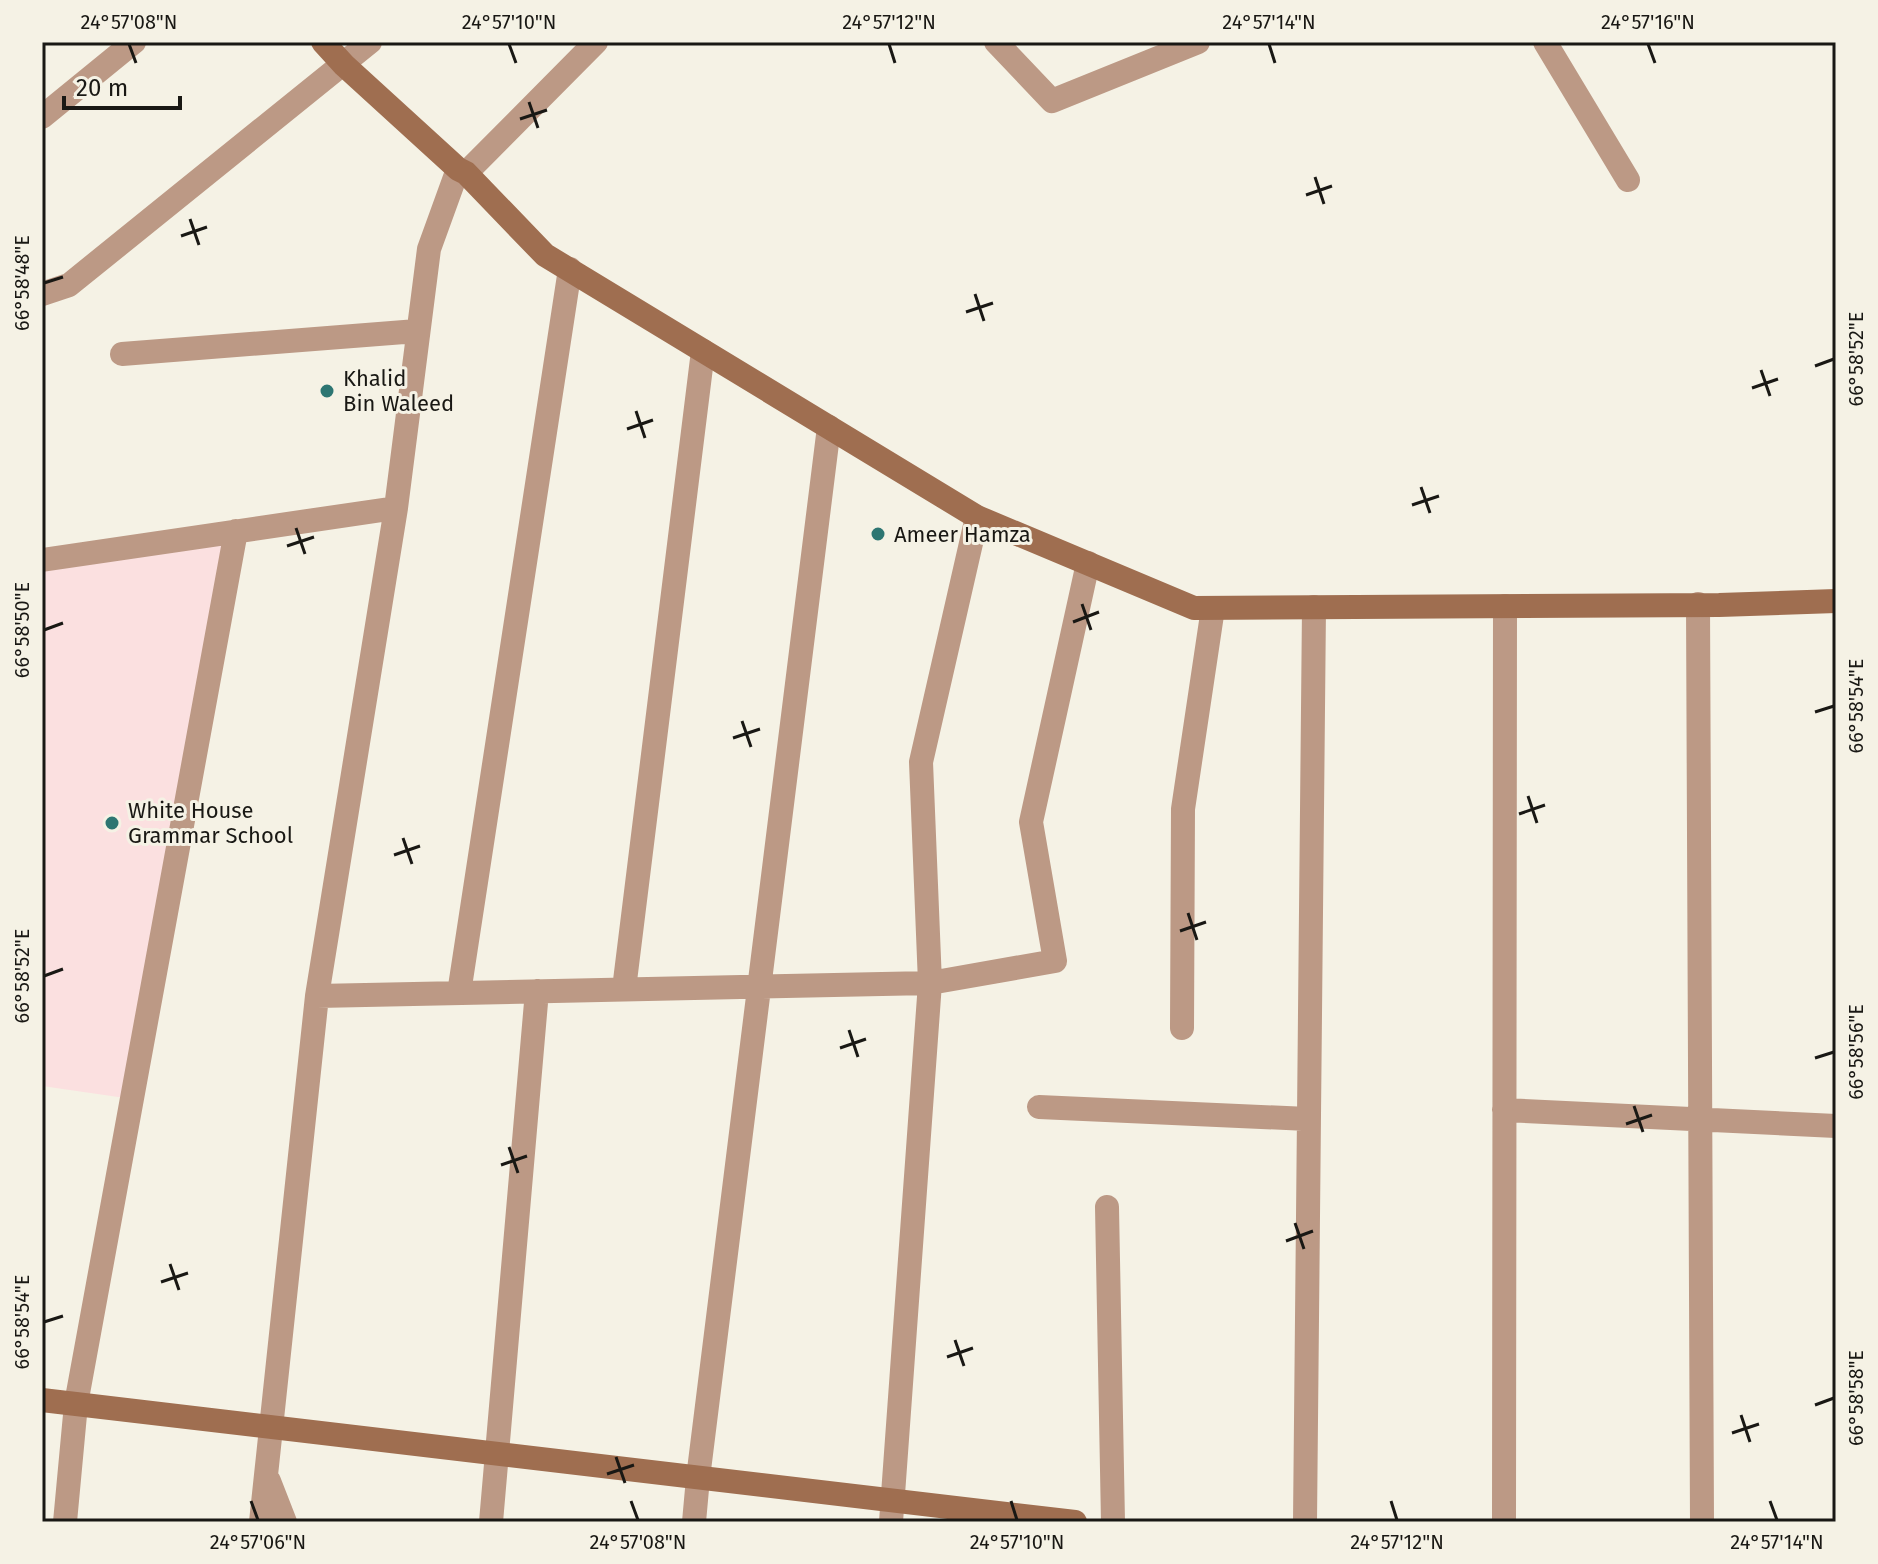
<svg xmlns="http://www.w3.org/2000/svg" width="1878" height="1564" viewBox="0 0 1878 1564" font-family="'Fira Sans',sans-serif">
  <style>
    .education { fill: #fbe0e0 }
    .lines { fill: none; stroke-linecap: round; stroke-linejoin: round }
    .street { stroke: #bc9985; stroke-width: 24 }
    .secondary { stroke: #9f6e50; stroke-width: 24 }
    .ticks { fill: none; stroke: #191814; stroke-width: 3 }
    .poi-dot { fill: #2d7672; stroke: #f5f2e5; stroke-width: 3 }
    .labels { text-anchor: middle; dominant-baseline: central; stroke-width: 6; stroke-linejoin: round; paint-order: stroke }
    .poi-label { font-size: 22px; fill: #191814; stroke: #f5f2e5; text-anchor: start }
    .neatline { fill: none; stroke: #191814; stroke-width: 3 }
    .ticks-label { font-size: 20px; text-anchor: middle; fill: #191814 }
  </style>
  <rect width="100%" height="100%" fill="#f5f2e5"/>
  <path class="education" d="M236,531L132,1099L42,1086V560Z"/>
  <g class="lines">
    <path class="street" d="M996,42L1052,101L1198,42
      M1545,42L1628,180
      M42,117L134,42
      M466,173L596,42
      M42,294L69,285L370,42
      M122,354L417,331
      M42,560L396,508
      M1698,604L1702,1522
      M624,989L703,351
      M459,993L570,269
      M317,996L930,983L1055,961L1031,822L1088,563
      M1182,1028L1183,809L1213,608
      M1039,1107L1308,1119
      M1504,1110L1836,1126
      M1107,1207L1113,1522
      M269,1481L285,1522
      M65,1522L76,1404L236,531
      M261,1522L317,996L396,508L429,249L458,169
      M491,1522L537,991
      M694,1522L698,1478L829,427
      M891,1522L930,983L921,762L977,517
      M1305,1522L1314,607
      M1504,1522L1505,606"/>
    <path class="secondary" d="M323,42L344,65L458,169L466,173L545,255L977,517L1194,608L1719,605L1836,601
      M42,1400L1075,1522"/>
  </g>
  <path class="ticks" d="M129,44L136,63M509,44L516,63M889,44L895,63M1269,44L1275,63M1648,44L1655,63M529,102L538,128M520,119L547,110M1315,177L1324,204M1306,195L1332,186M190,219L199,245M181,236L207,227M44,283L63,277M975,294L984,321M966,312L993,303M1815,366L1834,359M1761,370L1770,396M1752,388L1778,379M636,411L645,438M627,429L653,420M1421,487L1430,513M1412,505L1439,496M296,528L305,554M287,546L314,537M1082,604L1091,630M1073,622L1099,612M44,630L63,623M1815,712L1834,706M742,721L751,747M733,738L760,729M1528,796L1537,823M1519,814L1545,805M403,838L412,864M394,855L420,846M1188,913L1197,940M1180,931L1206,922M44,976L63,969M849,1030L858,1057M840,1048L866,1039M1815,1058L1834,1052M1634,1106L1643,1132M1626,1124L1652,1115M509,1147L518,1173M501,1165L527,1156M1295,1223L1304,1249M1286,1241L1313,1231M170,1264L179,1290M161,1282L188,1273M44,1322L63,1316M955,1340L964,1366M947,1357L973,1348M1815,1405L1834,1398M1741,1415L1750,1442M1732,1433L1759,1424M616,1457L625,1483M607,1474L634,1465M251,1501L258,1520M631,1501L638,1520M1011,1501L1017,1520M1391,1501L1397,1520M1770,1501L1777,1520"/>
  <g class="poi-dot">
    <circle cx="327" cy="391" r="8"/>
    <circle cx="878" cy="534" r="8"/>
    <circle cx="112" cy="823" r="8"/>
  </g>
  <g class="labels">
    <g class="poi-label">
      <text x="343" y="378">Khalid<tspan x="343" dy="25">Bin Waleed</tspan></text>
      <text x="894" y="534">Ameer Hamza</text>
      <text x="128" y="810">White House<tspan x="128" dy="25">Grammar School</tspan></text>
    </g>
  </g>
  <rect width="1878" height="1564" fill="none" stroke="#f5f2e5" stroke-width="88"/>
  <path d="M64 96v12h116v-12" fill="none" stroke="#191814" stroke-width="4"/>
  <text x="76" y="96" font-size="24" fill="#191814" stroke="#f5f2e5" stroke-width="6" paint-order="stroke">20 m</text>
  <rect x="44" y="44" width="1790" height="1476" class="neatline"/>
  <g class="ticks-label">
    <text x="129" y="29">24°57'08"N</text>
    <text x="509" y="29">24°57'10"N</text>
    <text x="889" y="29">24°57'12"N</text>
    <text x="1269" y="29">24°57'14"N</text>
    <text x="1648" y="29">24°57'16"N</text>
    <text transform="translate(22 283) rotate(-90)" y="7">66°58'48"E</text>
    <text transform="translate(1856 359) rotate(-90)" y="7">66°58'52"E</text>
    <text transform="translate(22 630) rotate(-90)" y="7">66°58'50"E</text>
    <text transform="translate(1856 706) rotate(-90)" y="7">66°58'54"E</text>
    <text transform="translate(22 976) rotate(-90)" y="7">66°58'52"E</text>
    <text transform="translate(1856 1052) rotate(-90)" y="7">66°58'56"E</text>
    <text transform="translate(22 1322) rotate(-90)" y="7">66°58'54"E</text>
    <text transform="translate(1856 1398) rotate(-90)" y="7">66°58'58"E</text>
    <text x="258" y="1549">24°57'06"N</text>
    <text x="638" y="1549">24°57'08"N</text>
    <text x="1017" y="1549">24°57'10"N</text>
    <text x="1397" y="1549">24°57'12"N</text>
    <text x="1777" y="1549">24°57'14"N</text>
  </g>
</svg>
